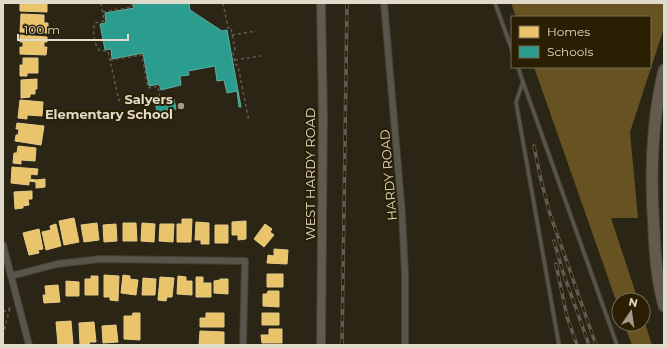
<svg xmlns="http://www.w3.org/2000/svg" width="667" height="348" viewBox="0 0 667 348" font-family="Montserrat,sans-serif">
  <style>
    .forest { fill: #665321 }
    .homes { fill: #e9c46a; stroke: #e6cb87 }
    .schools { fill: #2a9d8f; stroke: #61afa1 }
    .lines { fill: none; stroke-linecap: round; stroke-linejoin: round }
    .lane-casing { stroke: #444034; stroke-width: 5 }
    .street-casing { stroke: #444034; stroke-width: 8 }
    .secondary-casing { stroke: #444034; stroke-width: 10 }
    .highway-casing { stroke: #444034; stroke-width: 13 }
    .path { stroke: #625e53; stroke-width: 1.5; stroke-dasharray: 3 3; stroke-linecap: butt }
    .lane { stroke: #5a554b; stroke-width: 3 }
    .street { stroke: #5a554b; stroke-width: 6 }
    .secondary { stroke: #605b4e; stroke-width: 8 }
    .highway { stroke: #635c4c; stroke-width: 11 }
    .rail-casing { stroke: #615c52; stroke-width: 3.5 }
    .rail { stroke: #2a1f03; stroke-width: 2; stroke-dasharray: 6; stroke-linecap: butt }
    .poi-dot { fill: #a19b8b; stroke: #2a1f03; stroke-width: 1.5 }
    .labels { text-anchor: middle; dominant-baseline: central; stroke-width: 4; stroke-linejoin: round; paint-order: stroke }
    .poi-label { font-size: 13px; font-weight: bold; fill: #e0daca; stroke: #2a1f03; text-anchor: end }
    .street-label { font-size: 13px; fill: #e0daca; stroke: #2a1f03 }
  </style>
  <rect width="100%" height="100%" fill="#2b2516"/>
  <path class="forest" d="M511,3H664V28L630,132L638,218H611L638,300H619V309L534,67H650V17H516Z
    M643,317L652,345H632L624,324H643Z"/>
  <path class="homes" d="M20,3H47V12L20,11Z
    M21,14L44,15V23H48V33L20,32Z
    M20,35L47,37V42H44V47H47L46,55L20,54V47H23V42H20Z
    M23,58H38V73H27V76H20V65H23Z
    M37,79V89H35V94H30V97L21,98V80Z
    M20,100L43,102L42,116L27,115V119L18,118Z
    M17,123L44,126L41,145L15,141L16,135H18L19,129H16Z
    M18,146L36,148L35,161L21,160V164L13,163L14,153H17Z
    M12,167L38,169L37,175L31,174L30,179L36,180L45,179V187L36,188V182L29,181V185L11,183Z
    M32,191V199H28L29,205L23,206V208L15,209L14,192Z
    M74,218L79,242L64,245L59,221Z
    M182,219H192L191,242H177V224H182Z
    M246,221V239L238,240V235H232V222Z
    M196,222L209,223V244H201V240H195Z
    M97,223L99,240L84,242L81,225Z
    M123,223H136L137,241H123Z
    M142,223L155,224L154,242L141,241Z
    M56,224L61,246L46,250L42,232L51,230L50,226Z
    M116,224L117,241L104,242L103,225Z
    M160,224H174L173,242L159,241Z
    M265,224L272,229L270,232L274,235L264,247L254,239Z
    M215,225H228V243H215Z
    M39,229L43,249L38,250L39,253L29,255L23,233Z
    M274,249L288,250L287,264L267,263L268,255L274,256Z
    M267,274H283V287H267Z
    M104,275L119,276L118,301L110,300V297H104Z
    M123,275L130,276V279L138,280L136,295L121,293Z
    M91,276H98V295H85V279H91Z
    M178,276L186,277V281H192V295L177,294Z
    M160,277L174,278L172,297H167L166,301L158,300Z
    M196,277H203V283H211V297H196Z
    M143,278L156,279L155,295H142Z
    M220,279H228V294L214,293V281L220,280Z
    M66,281L79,282V296H66Z
    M58,285L60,302L44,303L43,295H46L45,286Z
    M268,291H279V307L263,306V294H267Z
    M133,313H140V340L124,339V316H132Z
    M206,313H224V327H200V318H206Z
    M262,313H279V325H262Z
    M71,321L73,345H58L56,322Z
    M94,322L96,342H89L90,345H80L79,323Z
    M116,325L118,342L103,343L102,326Z
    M269,329H282V343H262L261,335H269Z
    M200,331L224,332V345H199Z"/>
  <path class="schools" d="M133,3H189L190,10L222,31L227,30L241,107H239L237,91L227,93L224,80L217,81L215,66L188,71L189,75L180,76L181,85L161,90L159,84L149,86L143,53L112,59L111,49L105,50L100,24L106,23L105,13L134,8Z
    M174,99L176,109L157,112L155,102Z"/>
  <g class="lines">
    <defs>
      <path id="lane" d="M495,3L512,50
        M518,67L523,82L516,102L559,345
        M523,82L617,345"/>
      <path id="street" d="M384,3L402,213L405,274V345
        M3,245L29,345
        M11,276L57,264L100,259L245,261L243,345"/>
      <path id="secondary" d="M321,3L323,116L321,345"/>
      <path id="highway" d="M664,70C651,123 650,176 654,231C655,256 657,282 664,306"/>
    </defs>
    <use href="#lane" class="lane-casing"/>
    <use href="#street" class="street-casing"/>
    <use href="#secondary" class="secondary-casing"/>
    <use href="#highway" class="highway-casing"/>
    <path class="path" d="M101,3L104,21L95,23C92,31 94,46 100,51H108L120,105
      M223,3L228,28H231L235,50L233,52L235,64L238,66L249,121
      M103,12L132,7V3
      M232,35L256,31
      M110,60L142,55L148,88L158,86L160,98
      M235,60L261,56
      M3,312L10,308
      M3,335L10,308"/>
    <use href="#lane" class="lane"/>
    <use href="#street" class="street"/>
    <use href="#secondary" class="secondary"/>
    <use href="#highway" class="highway"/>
    <defs>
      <path id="rail" d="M534,146L540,176L549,211L596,345
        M554,241L563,272L589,345
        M556,264L567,317L577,345
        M342,345L347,3"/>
    </defs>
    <use href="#rail" class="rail-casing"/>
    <use href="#rail" class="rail"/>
  </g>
  <circle class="poi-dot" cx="181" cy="106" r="4"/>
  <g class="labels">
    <g class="poi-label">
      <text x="173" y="99">Salyers<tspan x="173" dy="15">Elementary School</tspan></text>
    </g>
    <g class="street-label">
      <text transform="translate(310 174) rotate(-90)">WEST HARDY ROAD</text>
      <text transform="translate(388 175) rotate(-95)">HARDY ROAD</text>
    </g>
  </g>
  <rect width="667" height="348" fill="none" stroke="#e0daca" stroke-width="8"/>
  <rect x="511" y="16" width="140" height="52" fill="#2a1f03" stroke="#736a53"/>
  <rect x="519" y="26" width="20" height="12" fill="#e9c46a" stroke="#736a53"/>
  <text x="547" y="36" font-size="12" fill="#e0daca">Homes</text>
  <rect x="519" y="46" width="20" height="12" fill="#2a9d8f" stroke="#736a53"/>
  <text x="547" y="56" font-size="12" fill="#e0daca">Schools</text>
  <g transform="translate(631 312) rotate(13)"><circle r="19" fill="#2a1f03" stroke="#736a53"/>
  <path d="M0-3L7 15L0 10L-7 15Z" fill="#a19b8b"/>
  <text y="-6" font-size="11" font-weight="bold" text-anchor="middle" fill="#e0daca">N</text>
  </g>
  <path d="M18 34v6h110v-6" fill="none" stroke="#e0daca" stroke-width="2"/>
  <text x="24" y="34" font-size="12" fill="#e0daca" stroke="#2a1f03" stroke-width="3" paint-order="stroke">100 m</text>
</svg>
